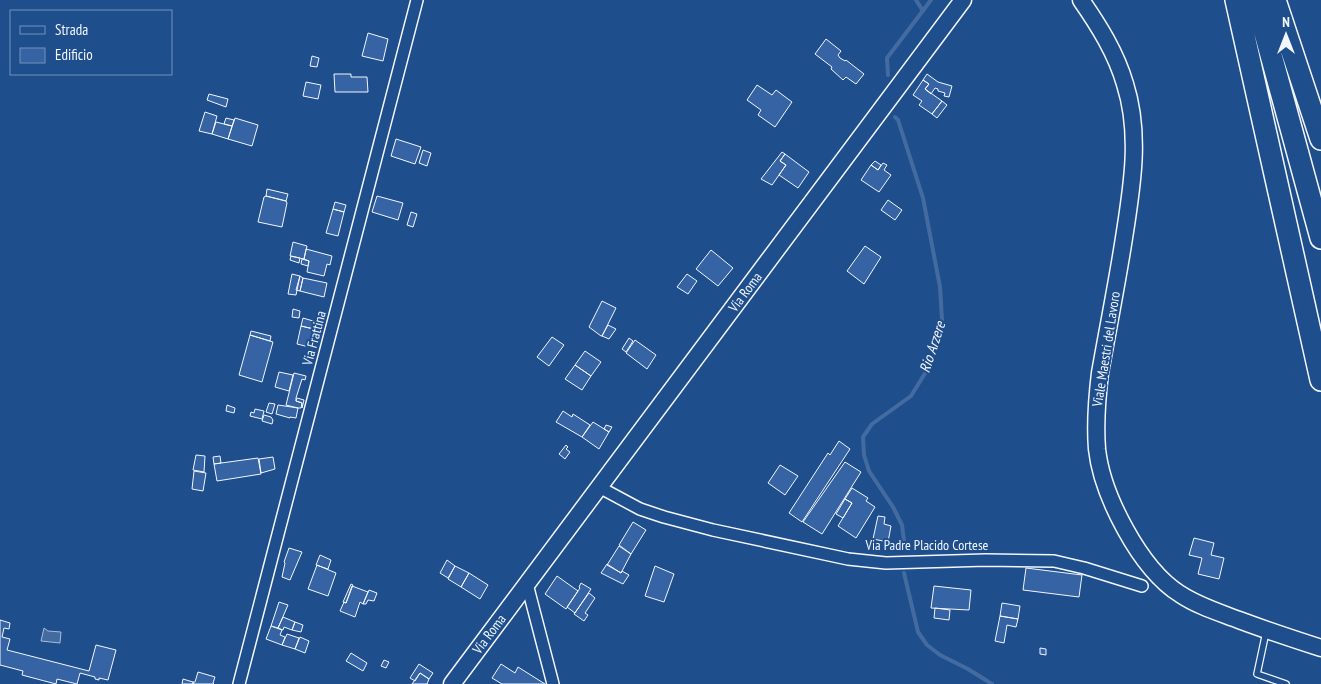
<svg xmlns="http://www.w3.org/2000/svg" width="1321" height="684" viewBox="0 0 1321 684" font-family="'PT Sans Narrow',sans-serif">
  <style>
    .water { fill: #446ba0; stroke: #a8bbd7 }
    .lines { fill: none; stroke-linecap: round; stroke-linejoin: round }
    .stream { stroke: #446ba0; stroke-width: 4 }
    .building { fill: #3563a3; stroke: #f2f6ff }
    .lane-casing { stroke: #f2f6ff; stroke-width: 8 }
    .street-casing { stroke: #f2f6ff; stroke-width: 14 }
    .secondary-casing { stroke: #f2f6ff; stroke-width: 19 }
    .highway-casing { stroke: #f2f6ff; stroke-width: 24 }
    .lane { stroke: #1f4e8c; stroke-width: 5.5 }
    .street { stroke: #1f4e8c; stroke-width: 11 }
    .secondary { stroke: #1f4e8c; stroke-width: 16 }
    .highway { stroke: #1f4e8c; stroke-width: 21 }
    .labels { text-anchor: middle; dominant-baseline: central; stroke-width: 4; stroke-linejoin: round; paint-order: stroke }
    .street-label { font-size: 14px; fill: #f2f6ff; stroke: #1f4e8c }
    .water-label { font-size: 15px; font-style: italic; fill: #f2f6ff; stroke: #1f4e8c }
  </style>
  <rect width="100%" height="100%" fill="#1f4e8c"/>
  <path class="water" d="M44,628L48,631L61,632L60,643L41,641Z"/>
  <g class="lines">
    <path class="stream" d="M916,0L923,11
      M888,75L887,58L931,0
      M895,117L898,120L923,198L940,287L942,320L936,345L927,370L911,396L872,424L863,437L864,455L869,471L893,507L902,525L905,549
      M904,573L918,632L927,645L940,655L968,669L992,684"/>
  </g>
  <path class="building" d="M368,33L388,39L383,61L362,56Z
    M826,39L841,51L838,55L840,58L845,61L846,60L864,74L856,84L846,77L843,80L831,69L832,67L815,54Z
    M312,56L319,58L317,67L310,66Z
    M334,74H351V77H367L368,92H335Z
    M927,74L938,82L952,86L949,97L944,96L945,93L938,91V89L935,88L931,94L925,89L929,84L923,80Z
    M923,80L929,84L925,89L942,101L932,114L919,105L922,101L913,95Z
    M306,82L321,85L318,99L303,96Z
    M757,85L772,95L776,90L792,102L775,127L758,115L761,110L747,100Z
    M209,94L228,99L226,107L207,100Z
    M942,101L947,105L937,118L932,114Z
    M205,112L217,116L212,134L199,131Z
    M226,118L234,120L232,126L224,124Z
    M235,118L258,125L252,146L228,139Z
    M216,122L232,126L228,139L212,134Z
    M396,139L421,147L415,164L391,156Z
    M423,150L431,153L427,166L419,163Z
    M782,152L785,154L780,161L786,165L772,185L761,179Z
    M785,154L809,172L798,188L779,175L786,165L780,161Z
    M875,161L881,165L878,170L871,165Z
    M883,163L887,165L884,170L891,175L879,192L861,180L871,165L878,170Z
    M267,189L288,194L286,201L266,196Z
    M266,196L286,201L287,203L282,227L258,222L264,197Z
    M377,196L403,203L398,220L372,212Z
    M888,200L902,210L895,220L881,210Z
    M335,202L346,205L344,212L333,209Z
    M333,209L344,212L338,236L326,233Z
    M411,212L417,214L413,227L407,225Z
    M293,242L307,246L304,259L290,256Z
    M865,246L881,257L864,284L847,271Z
    M306,249L332,256L330,265L327,264L324,276L307,272L309,261L304,259Z
    M711,250L733,268L718,286L696,269Z
    M291,256L300,258L299,263L290,260Z
    M302,259L309,261L308,266L301,264Z
    M292,274L300,276L296,295L288,294Z
    M687,274L697,281L688,294L677,287Z
    M300,276L303,278L300,291L296,290Z
    M303,278L327,283L324,297L300,291Z
    M602,301L616,308L602,336H601L589,327Z
    M293,309L300,311L299,318L292,317Z
    M303,318L320,323L318,330L301,326Z
    M608,325L616,329L609,339L602,336Z
    M301,326L318,330L313,348L297,344Z
    M251,331L271,336L270,341L250,335Z
    M250,335L273,342L262,382L239,375Z
    M552,337L564,345L549,366L537,357Z
    M629,338L633,341L626,352L622,349Z
    M635,340L656,355L647,369L626,353Z
    M585,351L601,362L591,376L575,365Z
    M575,365L591,376L582,390L565,379Z
    M279,372L293,375L289,391L275,387Z
    M294,373L306,376L305,380L302,379L296,398V401L302,403L301,408H298L286,405Z
    M297,398L304,400L302,408V403L296,401Z
    M269,403L275,404L272,414L266,412Z
    M227,405L235,408L234,413L226,411Z
    M278,405L298,408L296,418L290,417V418L276,414Z
    M255,409L264,411L262,419L250,416L251,412L254,413Z
    M563,411L572,417L573,414L590,425L582,437L556,422Z
    M264,415L271,417L273,420L272,424L262,421Z
    M593,422L609,432L599,449L582,437Z
    M606,425L612,427L609,432L604,429Z
    M839,441L850,449L802,522L789,513L828,453L830,455Z
    M566,445L568,447L566,449L570,452L565,459L559,454Z
    M196,455L205,456L204,472L193,470Z
    M220,456L221,463L214,464L213,457Z
    M273,457L275,469L261,473L259,459Z
    M258,458L261,474L217,481L214,464Z
    M845,462L861,472L822,534L803,522Z
    M780,465L798,476L785,495L768,483Z
    M194,471L206,473L203,491L192,489Z
    M852,488L868,498L866,501L875,507L856,538L838,526L852,503L845,499Z
    M845,499L852,503L843,518L836,514Z
    M878,516L885,517L884,524L891,526L888,542L873,539Z
    M633,522L646,530L631,554L619,545Z
    M1194,538L1214,543L1211,555L1224,558L1219,579L1198,574L1202,558L1189,555Z
    M619,546L631,554L621,573L607,565Z
    M289,548L302,552L290,580L282,577L285,563L284,562Z
    M320,555L331,560L328,569L316,565Z
    M447,560L455,566L448,578L440,573Z
    M607,564L621,573L622,571L629,575L623,584L601,573Z
    M317,565L336,573L328,596L308,589Z
    M455,566L469,573L461,587L448,579Z
    M655,566L674,574L664,602L645,596Z
    M1026,568L1082,575L1079,597L1023,590Z
    M469,573L488,585L480,599L461,587Z
    M557,576L578,591L566,609L545,594Z
    M581,583L591,589L575,613L567,607L580,588L579,587Z
    M351,584L353,585L346,603L343,602Z
    M352,586L368,592L363,604L360,602L355,617L340,611L344,602L346,603Z
    M934,586L971,590L969,610L931,608Z
    M369,590L377,593L374,601L368,600L366,604H363Z
    M589,593L595,598L585,613L588,615L584,621L574,614Z
    M279,602L288,605L278,628L271,626Z
    M1002,603L1020,606L1018,619L1000,616Z
    M935,608L950,610L949,620L934,618Z
    M1000,616L1018,619L1016,627L1007,625L1004,643L995,641Z
    M283,617L295,622L292,630L284,627L283,630L278,628Z
    M0,620L10,623L9,629L4,628L2,637L10,639L7,650L89,671L96,645L116,650L108,680L99,678V680L95,679V677L80,673L77,684L57,679L56,684L22,675L23,671L0,665Z
    M295,622L303,625L301,632L292,630Z
    M271,626L282,630L280,635L285,637L282,645L266,639Z
    M287,634L299,638L295,649L282,645Z
    M300,637L309,641L305,653L295,649Z
    M1040,648L1046,649V655L1040,654Z
    M351,653L367,663L363,671L346,661Z
    M384,660L389,662L386,668L381,666Z
    M419,664L433,673L429,679L420,673L415,681L410,678Z
    M501,664L515,673L518,667L545,684H502L492,678Z
    M198,672L215,677L213,683L214,684H193V682H195Z
    M420,673L429,679L427,684H412Z
    M183,679L193,682V684H182Z"/>
  <g class="lines">
    <defs>
      <path id="lane" d="M1266,632L1257,674L1286,684"/>
      <path id="street" d="M599,487L640,509L664,517L713,530L848,559L886,563L986,560L1054,561L1084,568L1142,586
        M527,584L553,684
        M239,684L417,0"/>
      <path id="secondary" d="M1081,0C1099,26 1116,53 1125,84C1141,134 1132,187 1124,238C1117,283 1108,328 1100,373C1097,398 1095,424 1097,449C1102,495 1140,569 1180,594C1198,606 1218,612 1239,620C1266,630 1293,639 1321,648
        M452,684L963,0"/>
      <path id="highway" d="M1236,0L1321,380
        M1256,0L1321,238
        M1275,0L1321,139"/>
    </defs>
    <use href="#lane" class="lane-casing"/>
    <use href="#street" class="street-casing"/>
    <use href="#secondary" class="secondary-casing"/>
    <use href="#highway" class="highway-casing"/>
    <use href="#lane" class="lane"/>
    <use href="#street" class="street"/>
    <use href="#secondary" class="secondary"/>
    <use href="#highway" class="highway"/>
  </g>
  <g class="labels">
    <g class="street-label">
      <text transform="translate(745 292) rotate(-53)">Via Roma</text>
      <text transform="translate(314 338) rotate(-75)">Via Frattina</text>
      <text transform="translate(1106 349) rotate(-81)">Viale Maestri del Lavoro</text>
      <text x="927" y="545">Via Padre Placido Cortese</text>
      <text transform="translate(489 634) rotate(-53)">Via Roma</text>
    </g>
    <g class="water-label">
      <text transform="translate(932 347) rotate(-72)">Rio Arzere</text>
    </g>
  </g>
  <rect x="10" y="10" width="162" height="65" fill="#1f4e8c" stroke="#7391ba"/>
  <rect x="20" y="26" width="25" height="8" fill="#1f4e8c" stroke="#7391ba"/>
  <text x="55" y="35" font-size="15" fill="#f2f6ff">Strada</text>
  <rect x="20" y="48" width="25" height="15" fill="#3563a3" stroke="#7391ba"/>
  <text x="55" y="60" font-size="15" fill="#f2f6ff">Edificio</text>
  <g transform="translate(1286 35)" stroke="#1f4e8c" stroke-width="4" paint-order="stroke">
  <path d="M0-4L9 19L0 12L-9 19Z" fill="#f2f6ff"/>
  <text y="-8" font-size="14" font-weight="bold" text-anchor="middle" fill="#f2f6ff">N</text>
  </g>
</svg>
